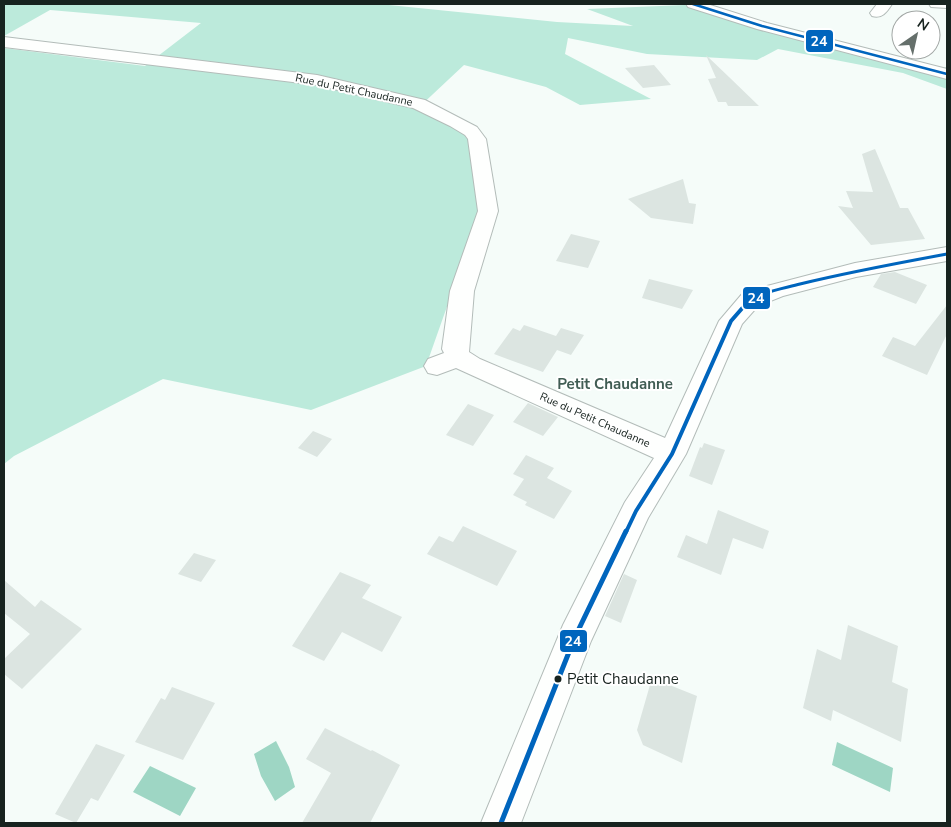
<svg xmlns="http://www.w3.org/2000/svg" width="951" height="827" viewBox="0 0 951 827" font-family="'Nunito Sans',sans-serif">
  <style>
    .forest { fill: #bceadb }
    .water { fill: #9ed6c4 }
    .building { fill: #dce5e1 }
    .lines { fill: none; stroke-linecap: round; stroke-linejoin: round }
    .minor-casing { stroke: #b3bcb9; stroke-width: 2 }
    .minor { fill: #fefffe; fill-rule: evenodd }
    .bus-1-far3-casing { stroke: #fff; stroke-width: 5 }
    .bus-1-far2-casing { stroke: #fff; stroke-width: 6 }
    .bus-1-far1-casing { stroke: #fff; stroke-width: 8 }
    .bus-1-casing { stroke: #fff; stroke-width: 9 }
    .bus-1-far3 { stroke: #0065bd; stroke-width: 2.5 }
    .bus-1-far2 { stroke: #0065bd; stroke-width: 3 }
    .bus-1-far1 { stroke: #0065bd; stroke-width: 4 }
    .bus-1 { stroke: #0065bd; stroke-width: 5 }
    .bus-dot { fill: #17231f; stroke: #fff; stroke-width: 2 }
    .labels { text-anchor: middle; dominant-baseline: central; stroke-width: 4; stroke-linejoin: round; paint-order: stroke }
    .far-street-label { font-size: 11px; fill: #17231f; stroke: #fff }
    .neighbourhood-label { font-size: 15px; font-weight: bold; fill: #415d54; stroke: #fff }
    .near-bus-label { font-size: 15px; fill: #17231f; stroke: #fff; text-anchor: start }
    .line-badge { stroke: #fff; stroke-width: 2 }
    .badge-label { font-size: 14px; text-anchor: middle; font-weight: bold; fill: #fff }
  </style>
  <rect width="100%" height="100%" fill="#f5fcf9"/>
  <path class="forest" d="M4,4H379L557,22L633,26L587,9L685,5L784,35L927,72L947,67V89L903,73L778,49L757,60L647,54L568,38L565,54L651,99L580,105L546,87L464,65L416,110L470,135L479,216L426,366L311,410L163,379L14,456L4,464V48L145,66L201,23L50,10L4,36Z"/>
  <path class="water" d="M276,741L289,767L295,787L275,801L261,776L254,754Z
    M837,742L893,768L890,792L832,765Z
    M150,766L196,788L180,816L133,792Z"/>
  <path class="building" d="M706,55L729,77L759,106H728L726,102H718L708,79L716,78Z
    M654,65L671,85L643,88L625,68Z
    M875,149L900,208H908L925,239L871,245L838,206L853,208L846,191L873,192L862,154Z
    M683,179L689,203L696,204L693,224L651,218L628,199Z
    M571,234L600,241L588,268L556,261Z
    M895,272L927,285L916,304L873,287L881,274Z
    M649,279L693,290L682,309L642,298Z
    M947,305V334L927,375L882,356L893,337L915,346Z
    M524,325L556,336L561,328L584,335L571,355L557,350L543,372L494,354L513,328L520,331Z
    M528,403L558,417L543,436L513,422Z
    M468,404L494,415L473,446L446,435Z
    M313,431L332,439L317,457L298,448Z
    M704,443L725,450L712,485L689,476L700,447L702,448Z
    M526,455L554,468L547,478L572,491L554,519L525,505L527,502L513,495L524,479L513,474Z
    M718,510L769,531L763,549L733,538L721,575L677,557L686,535L707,544Z
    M463,526L517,551L497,586L427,554L439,536L453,542Z
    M194,553L216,560L201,582L178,574Z
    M340,572L371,585L362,598L402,617L382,652L342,632L324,661L292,646Z
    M624,574L637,580L621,623L605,616Z
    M4,580L35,607L41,600L82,629L22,689L4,674V659L30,634L4,613Z
    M848,625L898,646L892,682L908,689L901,742L833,710L831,721L803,708L817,649L841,660Z
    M652,678L697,696L682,763L643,745L637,730Z
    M172,687L215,703L183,760L135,742L161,698L165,700Z
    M325,728L371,751L372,750L400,765L370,823H302L331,773L306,759Z
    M96,744L125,755L98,801L91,798L76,823L55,814Z"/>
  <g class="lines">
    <defs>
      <path id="minor" d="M686,4H707L767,23L947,69V79L757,29L688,7Z
        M877,4H892C887,12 882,19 872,16L870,13Z
        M929,4H947V8L931,7Z
        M4,37L317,75L425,100L477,127L486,139L498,211L474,291L469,352L480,359L665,438L719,321L742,294L767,286L855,263L947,247V261L856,277L783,296L758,306L742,324L686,454L648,518L591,641L521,823H481L563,625L625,502L654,458L456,368L437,375L428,373L424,366L428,359L444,353L442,349L450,291L478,211L468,139L465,135L450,126L413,108L317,85L4,47Z"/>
    </defs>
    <use href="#minor" class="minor-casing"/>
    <use href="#minor" class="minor"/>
    <defs>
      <path id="bus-1-far3" d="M693,4L762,26L947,74"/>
      <path id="bus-1-far2" d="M744,306C757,292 782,289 800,284C849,272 898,263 947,254"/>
      <path id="bus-1-far1" d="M626,532L636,511L672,454L731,321L745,305"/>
      <path id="bus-1" d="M501,823L575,637L626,531"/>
    </defs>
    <use href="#bus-1-far3" class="bus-1-far3-casing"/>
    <use href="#bus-1-far2" class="bus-1-far2-casing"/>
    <use href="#bus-1-far1" class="bus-1-far1-casing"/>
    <use href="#bus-1" class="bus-1-casing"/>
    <use href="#bus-1-far3" class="bus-1-far3"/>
    <use href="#bus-1-far2" class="bus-1-far2"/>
    <use href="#bus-1-far1" class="bus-1-far1"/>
    <use href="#bus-1" class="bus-1"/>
  </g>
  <circle class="bus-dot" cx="558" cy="679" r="4.5"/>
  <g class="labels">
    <g class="far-street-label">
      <text transform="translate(354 90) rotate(12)">Rue du Petit Chaudanne</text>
      <text transform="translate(595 420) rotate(24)">Rue du Petit Chaudanne</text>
    </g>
    <g class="neighbourhood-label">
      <text x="615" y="384">Petit Chaudanne</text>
    </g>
    <g class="near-bus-label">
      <text x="567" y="679">Petit Chaudanne</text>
    </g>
  </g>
  <g class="line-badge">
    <rect x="805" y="29" width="29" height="24" rx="5" fill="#0065bd"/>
    <rect x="742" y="286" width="29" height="24" rx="5" fill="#0065bd"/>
    <rect x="559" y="629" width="29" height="24" rx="5" fill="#0065bd"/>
  </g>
  <g class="badge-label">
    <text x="819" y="46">24</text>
    <text x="756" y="303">24</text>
    <text x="573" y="646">24</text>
  </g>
  <rect width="951" height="827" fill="none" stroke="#17231f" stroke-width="10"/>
  <g transform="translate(916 35) rotate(34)"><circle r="24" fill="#ffffff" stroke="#a2a7a5"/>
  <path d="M0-4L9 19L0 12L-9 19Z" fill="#656f6b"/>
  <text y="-8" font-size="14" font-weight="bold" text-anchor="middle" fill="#17231f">N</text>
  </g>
</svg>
